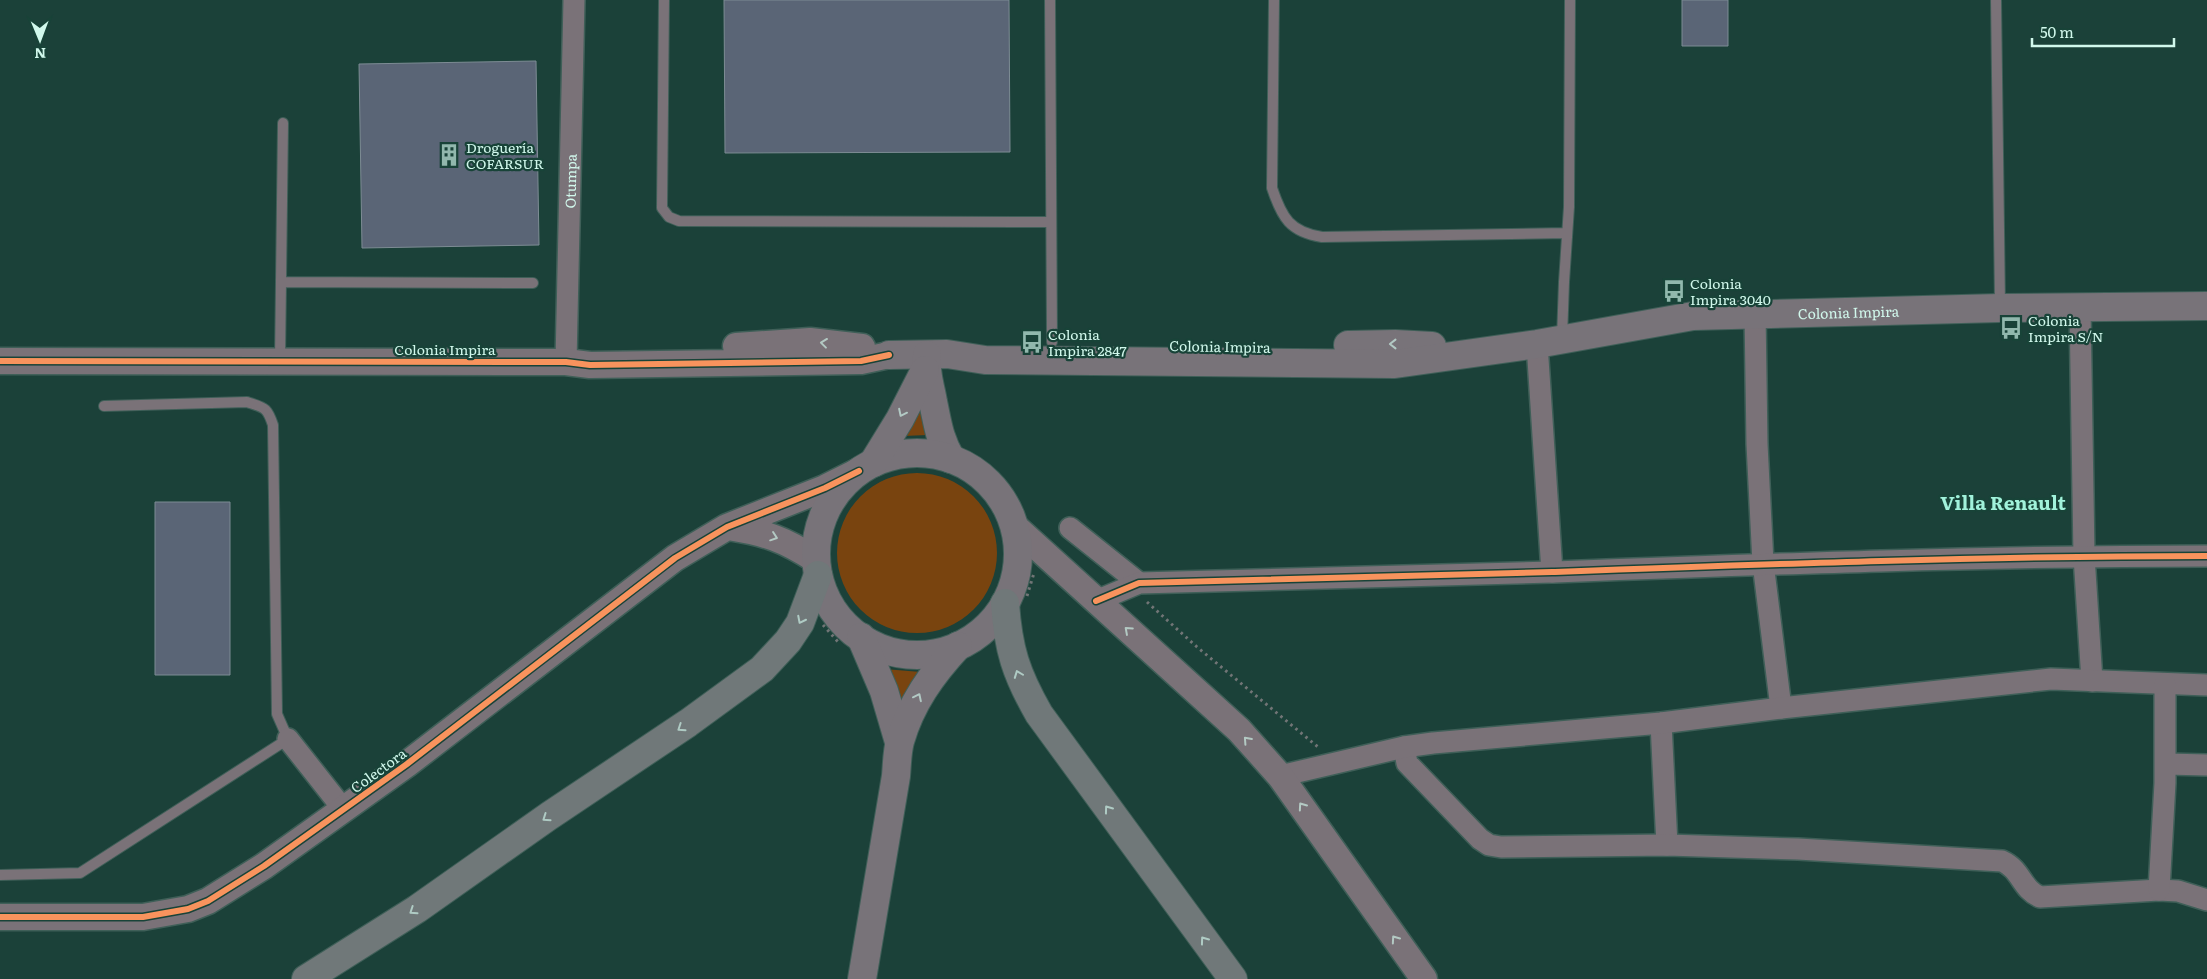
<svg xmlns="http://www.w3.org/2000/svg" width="2207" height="979" viewBox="0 0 2207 979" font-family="Literata,serif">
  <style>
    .green { fill: #79440f }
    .building { fill: #5a6576; stroke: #7d8c94 }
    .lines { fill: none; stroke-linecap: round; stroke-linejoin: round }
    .service-casing { stroke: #3f5f58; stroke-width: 12 }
    .minor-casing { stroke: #3f5f58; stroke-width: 24 }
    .tertiary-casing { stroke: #3f5f58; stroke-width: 29 }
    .secondary-casing { stroke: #3f5f58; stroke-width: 30 }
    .motorway-casing { stroke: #3f5f58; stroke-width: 30 }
    .path { stroke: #717576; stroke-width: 3; stroke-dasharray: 2.5 4; stroke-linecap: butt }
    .service { stroke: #7a7278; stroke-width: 10 }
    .minor { stroke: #7a7278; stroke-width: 21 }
    .tertiary { stroke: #7a7278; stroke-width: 26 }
    .secondary { stroke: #787379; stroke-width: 28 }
    .motorway { stroke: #707879; stroke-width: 28 }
    .cycleway-casing { stroke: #184338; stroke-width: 9 }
    .cycleway { stroke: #f8935d; stroke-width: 6 }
    .oneway { stroke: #b3c9c3 }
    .oneway2 { stroke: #b2c9c4 }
    .oneway3 { stroke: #afcbc4 }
    .labels { text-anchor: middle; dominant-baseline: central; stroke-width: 4.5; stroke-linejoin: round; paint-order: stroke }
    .poi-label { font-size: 14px; fill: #d1f8ec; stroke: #184338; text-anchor: start }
    .street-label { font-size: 14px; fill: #d1f8ec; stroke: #184338 }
    .district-label { font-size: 19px; font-weight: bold; fill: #a1f2db; stroke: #184338 }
  </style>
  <rect width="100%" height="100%" fill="#1b4139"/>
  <path class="green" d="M923,401L928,435L903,436Z
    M837 553a80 80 0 1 1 160 0a80 80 0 1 1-160 0Z
    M884,669L921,672L902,712Z"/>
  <path class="building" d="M724,0H1009L1010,152L725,153Z
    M1682,0H1728V46H1682Z
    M536,61L539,245L362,248L359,64Z
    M155,502H230V675H155Z"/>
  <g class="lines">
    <defs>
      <path id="service" d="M664,0L662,208L669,217L679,221L1051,222
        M1050,0L1052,342
        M1274,0L1272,188C1282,218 1290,232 1322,237L1567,233
        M1996,0L2000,306
        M281,282L533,283
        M1562,338L1564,282L1569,207L1570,0
        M280,360L283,123
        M0,875L80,873L288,739L277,714L273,425C267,407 265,408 247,402L104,406"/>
      <g id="minor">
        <path d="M2080,307L2084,556L2092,681"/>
        <path d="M1755,313L1757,444L1763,563L1781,708"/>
        <path d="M1537,344L1552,572"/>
        <path id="s1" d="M566,362L574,0"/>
        <path d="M1070,528L1139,583"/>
        <path d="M1096,601L1139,583C1277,579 1415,576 1552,572C1771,564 1989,556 2207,556"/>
        <path d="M1661,723L1667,845"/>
        <path d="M288,739L344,810"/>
        <path d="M1404,747L1407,763L1480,839L1489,845L1501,847L1667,845L1798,849L2002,861C2022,870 2021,889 2040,897L2159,890L2178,891L2207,900"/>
        <path d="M2166,764L2207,765"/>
        <path d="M1280,776L1404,747L1433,743L1661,723L1781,708L2051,679L2207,685"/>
        <path d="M2159,890L2165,783V684"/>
      </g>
      <path id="tertiary" d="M736,346L810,341L862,347
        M0,361L566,362L590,365L861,361L889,355
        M1014,526L1239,730L1280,776L1424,979
        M728,527C766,533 784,539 816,560
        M0,917H143L188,909L208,901L264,866L407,764L675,558L727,527L825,488L859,471"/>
      <g id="secondary">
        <path d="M1348,345L1395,344L1432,346"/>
        <path id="s2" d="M889,355L947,354L985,360L1395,364L1537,344L1693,316L2000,308L2207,306"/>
        <path d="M927,355C925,373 930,384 933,402C938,425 939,438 951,459"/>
        <circle cx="917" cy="554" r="101"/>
        <path d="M873,463L900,419L925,370"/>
        <path d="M861,637L884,691L899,742"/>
        <path d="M862,979L896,776C897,765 897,752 900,741C911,703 932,674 958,646"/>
      </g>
      <path id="motorway" d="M1005,603C1008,649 1016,674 1039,714L1233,979
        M306,979L417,909L549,816L688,723L762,669L788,641L800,623L818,575"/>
    </defs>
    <use href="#service" class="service-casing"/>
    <use href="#minor" class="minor-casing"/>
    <use href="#tertiary" class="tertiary-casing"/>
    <use href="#secondary" class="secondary-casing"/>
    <use href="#motorway" class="motorway-casing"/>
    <path class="path" d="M1027,596L1034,573
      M1147,602L1197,647L1318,747
      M823,625L839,643"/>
    <use href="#service" class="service"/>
    <use href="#minor" class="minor"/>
    <use href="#tertiary" class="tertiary"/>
    <use href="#secondary" class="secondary"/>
    <use href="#motorway" class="motorway"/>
    <defs>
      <path id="cycleway" d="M0,361L566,362L590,365L861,361L889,355
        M1096,601L1139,583C1277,579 1415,576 1552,572C1771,564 1989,556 2207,556
        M0,917H143L188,909L208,901L264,866L407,764L675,558L727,527L825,488L859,471"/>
    </defs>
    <use href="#cycleway" class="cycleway-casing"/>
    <use href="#cycleway" class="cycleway"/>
  </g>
  <defs><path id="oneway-chevron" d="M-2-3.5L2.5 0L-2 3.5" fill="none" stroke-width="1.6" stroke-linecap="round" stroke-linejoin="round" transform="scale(1.25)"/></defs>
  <g class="oneway">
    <use href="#oneway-chevron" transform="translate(824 343) rotate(-173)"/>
    <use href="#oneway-chevron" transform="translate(774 537) rotate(19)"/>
    <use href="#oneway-chevron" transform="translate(1128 630) rotate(-138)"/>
    <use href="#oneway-chevron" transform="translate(1247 740) rotate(-132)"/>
    <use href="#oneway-chevron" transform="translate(1302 806) rotate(-125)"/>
    <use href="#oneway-chevron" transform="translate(1395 939) rotate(-125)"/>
  </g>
  <g class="oneway2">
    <use href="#oneway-chevron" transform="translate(1393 344) rotate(-180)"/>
    <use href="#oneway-chevron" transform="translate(902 413) rotate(116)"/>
    <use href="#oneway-chevron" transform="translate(918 697) rotate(-64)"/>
  </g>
  <g class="oneway3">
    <use href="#oneway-chevron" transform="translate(801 620) rotate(117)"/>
    <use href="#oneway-chevron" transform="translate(1018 674) rotate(-111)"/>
    <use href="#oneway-chevron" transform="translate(681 728) rotate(146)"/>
    <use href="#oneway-chevron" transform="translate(1108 809) rotate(-126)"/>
    <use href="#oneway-chevron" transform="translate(546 818) rotate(145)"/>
    <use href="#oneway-chevron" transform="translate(413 911) rotate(146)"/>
    <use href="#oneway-chevron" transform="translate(1204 940) rotate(-126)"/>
  </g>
  <defs>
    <symbol id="building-bare" viewBox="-9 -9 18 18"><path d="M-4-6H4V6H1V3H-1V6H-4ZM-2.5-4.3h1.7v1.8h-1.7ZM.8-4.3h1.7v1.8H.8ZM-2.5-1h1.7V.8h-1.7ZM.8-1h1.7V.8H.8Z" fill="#91b8ad" stroke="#184338" stroke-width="2.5" paint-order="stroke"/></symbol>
    <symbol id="bus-bare" viewBox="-9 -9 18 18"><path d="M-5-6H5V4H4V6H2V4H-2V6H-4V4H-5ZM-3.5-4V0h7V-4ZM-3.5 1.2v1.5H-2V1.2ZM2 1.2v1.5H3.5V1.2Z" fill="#91b8ad" stroke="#184338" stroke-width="2.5" paint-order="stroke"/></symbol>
  </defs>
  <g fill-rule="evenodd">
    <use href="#building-bare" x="433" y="139" width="32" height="32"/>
    <use href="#bus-bare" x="1658" y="275" width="32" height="32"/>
    <use href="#bus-bare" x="1995" y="312" width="32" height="32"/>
    <use href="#bus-bare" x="1016" y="326" width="32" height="32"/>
  </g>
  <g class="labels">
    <g class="poi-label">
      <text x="466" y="147">Droguería<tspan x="466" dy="16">COFARSUR</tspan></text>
      <text x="1690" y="283">Colonia<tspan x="1690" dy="16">Impira 3040</tspan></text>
      <text x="2028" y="320">Colonia<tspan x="2028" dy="16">Impira S/N</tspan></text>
      <text x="1048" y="334">Colonia<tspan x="1048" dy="16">Impira 2847</tspan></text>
    </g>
    <g class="street-label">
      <text stroke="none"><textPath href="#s1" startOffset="181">Otumpa</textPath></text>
      <text stroke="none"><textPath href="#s2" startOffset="964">Colonia Impira</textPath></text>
      <text transform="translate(1220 346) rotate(1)">Colonia Impira</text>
      <text x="445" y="349">Colonia Impira</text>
      <text transform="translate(378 770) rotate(-36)">Colectora</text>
    </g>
    <g class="district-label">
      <text x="2003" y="502">Villa Renault</text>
    </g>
  </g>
  <g transform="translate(40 40) rotate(179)" stroke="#184338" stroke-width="4" paint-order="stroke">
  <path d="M0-4L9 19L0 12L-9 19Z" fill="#d1f8ec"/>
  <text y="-8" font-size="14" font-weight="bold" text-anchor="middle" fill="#d1f8ec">N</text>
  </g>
  <path d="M2032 38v8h142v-8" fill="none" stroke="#d1f8ec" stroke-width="2.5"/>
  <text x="2040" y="38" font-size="15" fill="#d1f8ec" stroke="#184338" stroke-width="4" paint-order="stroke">50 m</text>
</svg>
